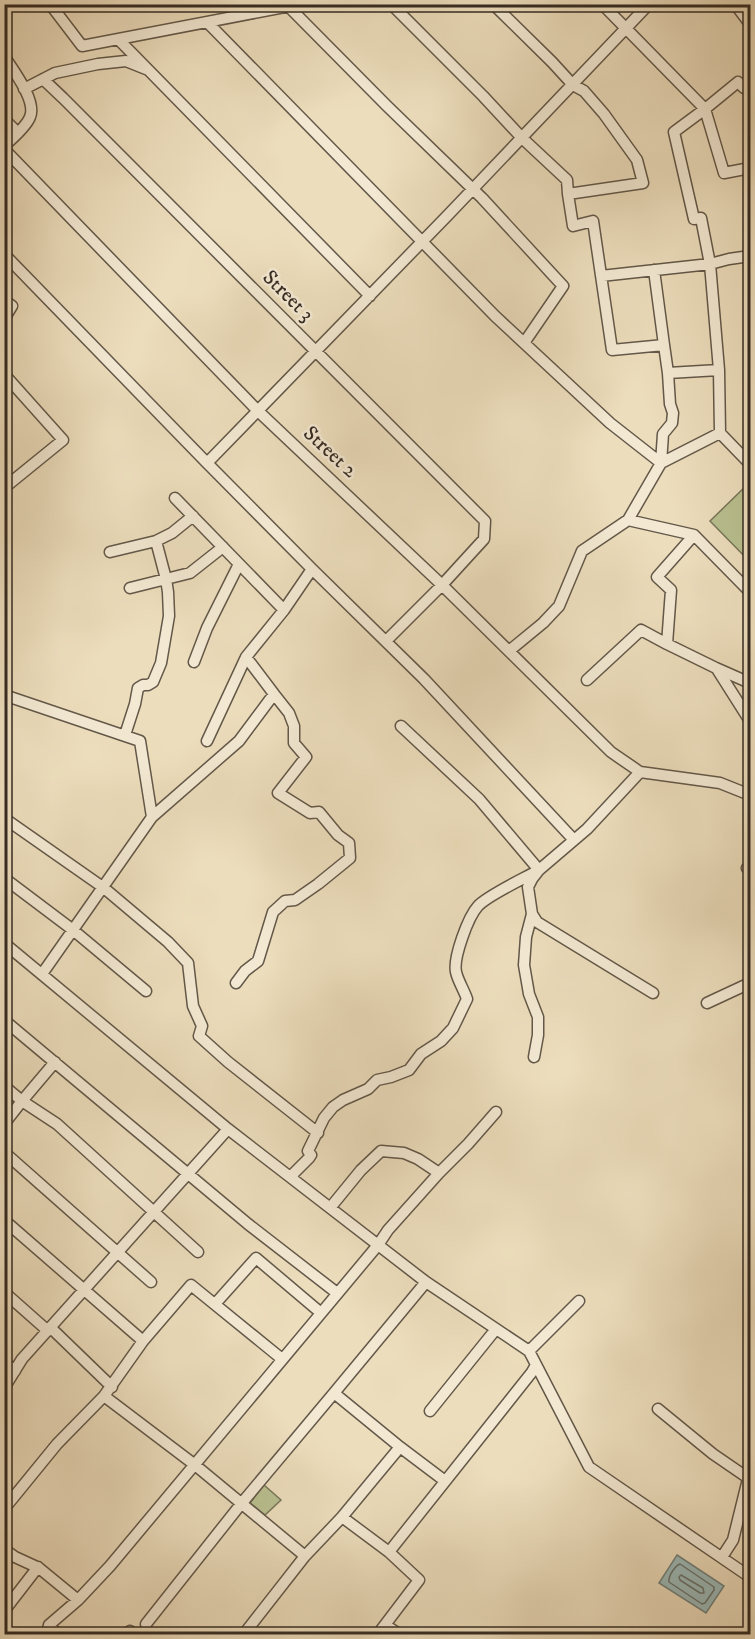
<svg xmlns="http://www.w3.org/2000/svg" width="755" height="1639" viewBox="0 0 755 1639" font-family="'IM FELL DW Pica',serif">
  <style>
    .green { fill: #b9c090; stroke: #77765a; stroke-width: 1.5 }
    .water { fill: #9bbab9; stroke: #72817d; stroke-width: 1.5 }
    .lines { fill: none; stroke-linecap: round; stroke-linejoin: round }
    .shore { stroke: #68726e; stroke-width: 1.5 }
    .minor-casing { stroke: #635849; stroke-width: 13 }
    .minor { stroke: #f3e9d3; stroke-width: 10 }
    .labels { text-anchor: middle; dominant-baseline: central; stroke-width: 5; stroke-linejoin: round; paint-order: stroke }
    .street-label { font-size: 21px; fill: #352b23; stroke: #f3e9d3 }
  </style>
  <rect width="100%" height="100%" fill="#ecddbc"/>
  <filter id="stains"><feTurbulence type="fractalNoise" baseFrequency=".00333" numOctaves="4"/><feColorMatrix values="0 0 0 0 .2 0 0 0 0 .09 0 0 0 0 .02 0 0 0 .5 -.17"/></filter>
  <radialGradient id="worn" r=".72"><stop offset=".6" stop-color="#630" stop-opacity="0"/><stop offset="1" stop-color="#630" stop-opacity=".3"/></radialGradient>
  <path class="green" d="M750,482V562L710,521Z
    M264,1485L281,1500L265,1515L250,1503Z"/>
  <path class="water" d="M677,1555L724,1586L706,1613L659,1583Z"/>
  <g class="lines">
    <path class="shore" d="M680,1564L714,1587V1590L705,1603L702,1604L669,1582C668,1576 675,1566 680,1564Z
      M681,1575L703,1588L704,1593H700L680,1580L679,1577Z"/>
    <defs>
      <path id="minor" d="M50,4L82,46L295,5
        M391,4L483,96L522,138L567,180L568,194
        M493,4L552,62L573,85L584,91L604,114L637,160L643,183L568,194L573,226L593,221L612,350L664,345L668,373
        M602,4L705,109L738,82L744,88L750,81
        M735,4L750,24
        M289,7L387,106L482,198L563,286L524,343
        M207,22L495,316L610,423L661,463L663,434L672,423L673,413L670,404L668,373L719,370
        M118,39L370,296
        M4,56C13,70 37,101 30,117C26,127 12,139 4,146
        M43,79L63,98L485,521L484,539L442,585L386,641
        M24,89L55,73L98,64L126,61L146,69
        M4,119L18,133
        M4,149L258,411L442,585L611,752L640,772
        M4,254L207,463L448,215L649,4
        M750,256L729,259L710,264L719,370L720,433L750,464
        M654,270L664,345
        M601,276L710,264L701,218L694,219L674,132L705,109L724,173L750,168
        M4,300L12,306L4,319
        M4,374L63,440L4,488
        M207,463L312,569L424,679L574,840
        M175,498L284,610
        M628,520L694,535
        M156,541L172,533L193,516
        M110,552L156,541L166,579L168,592L169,616L161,663L153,682L148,685H143L138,688L135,704L125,735
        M130,588L190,573L223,547
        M667,644L716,668L750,683
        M509,651L543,623L559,606L582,551L628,520L661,463L720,433
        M194,662L207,628L239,564
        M717,669L750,721
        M587,680L641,630L667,644L671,590L657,577L694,535L750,592
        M4,695L140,741L152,817
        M207,741L246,657
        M4,818L104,888L168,942L188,963L193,1006L202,1026L199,1036L228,1062L318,1133
        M747,868L750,869
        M4,878L73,930L146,991
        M532,914L526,937L524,965L529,994L538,1017V1035L534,1057
        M4,943L228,1129L426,1282L529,1351L589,1467L750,1577
        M42,974L152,817L239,741L274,694L246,657L284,610L312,569
        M236,983L245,971L258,961L273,912L285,901L295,900L318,884L350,858L349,843L338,835L319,812L310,813L278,793L306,757L294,743V726L289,713L274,694
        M653,993L537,922L532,914L528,887L532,879L539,870L587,829L640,772L720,783L750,795
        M707,1003L750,983
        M4,1020L248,1224L337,1293
        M4,1086L22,1101L55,1062
        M4,1124L22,1101L57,1124L198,1252
        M4,1152L151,1282
        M290,1177L309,1158L311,1155L308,1151L324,1118L333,1107L343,1100L368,1089L377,1080L391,1077L409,1070L421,1054L441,1041L453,1028L467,999C464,990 458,981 456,972C453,958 468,917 478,906C488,895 525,878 539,870L479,799L401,726
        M330,1208L361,1170L381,1151L404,1153L418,1159L439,1173L468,1144L496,1112
        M4,1220L143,1341L191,1285L282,1359
        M4,1292L48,1331
        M215,1304L256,1258L321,1313
        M51,1328L112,1387
        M143,1341L104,1396L195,1465L305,1556L342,1517L400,1447L445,1481
        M529,1351L579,1301
        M4,1362L15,1371
        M4,1388L22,1359L228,1129
        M658,1409L713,1454L748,1478
        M430,1411L496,1329
        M400,1447L334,1393L426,1282
        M4,1509L57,1444L104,1396
        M342,1517L389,1552
        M4,1549L15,1557L39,1568L78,1600
        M722,1557L733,1540L750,1471
        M4,1611L38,1567
        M146,1624L241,1504L334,1393
        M49,1625L57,1634
        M385,1625L399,1634
        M47,1634L49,1625L78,1600L110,1566L378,1245L388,1230L439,1173
        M125,1634L130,1631
        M244,1634L305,1556
        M378,1634L419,1580L389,1552L532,1372L536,1365"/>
    </defs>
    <use href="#minor" class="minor-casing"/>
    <use href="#minor" class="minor"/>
  </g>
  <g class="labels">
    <g class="street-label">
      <text transform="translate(288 296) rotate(45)">Street 3</text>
      <text transform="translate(330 452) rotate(43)">Street 2</text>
    </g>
  </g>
  <rect width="755" height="1639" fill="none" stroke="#ecddbc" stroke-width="24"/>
  <rect x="6" y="6" width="743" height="1627" fill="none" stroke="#352b23" stroke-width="3"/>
  <rect x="12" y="12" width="731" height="1615" fill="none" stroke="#352b23" stroke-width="1.5"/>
  <rect width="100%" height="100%" filter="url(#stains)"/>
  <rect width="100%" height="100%" fill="url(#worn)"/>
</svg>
